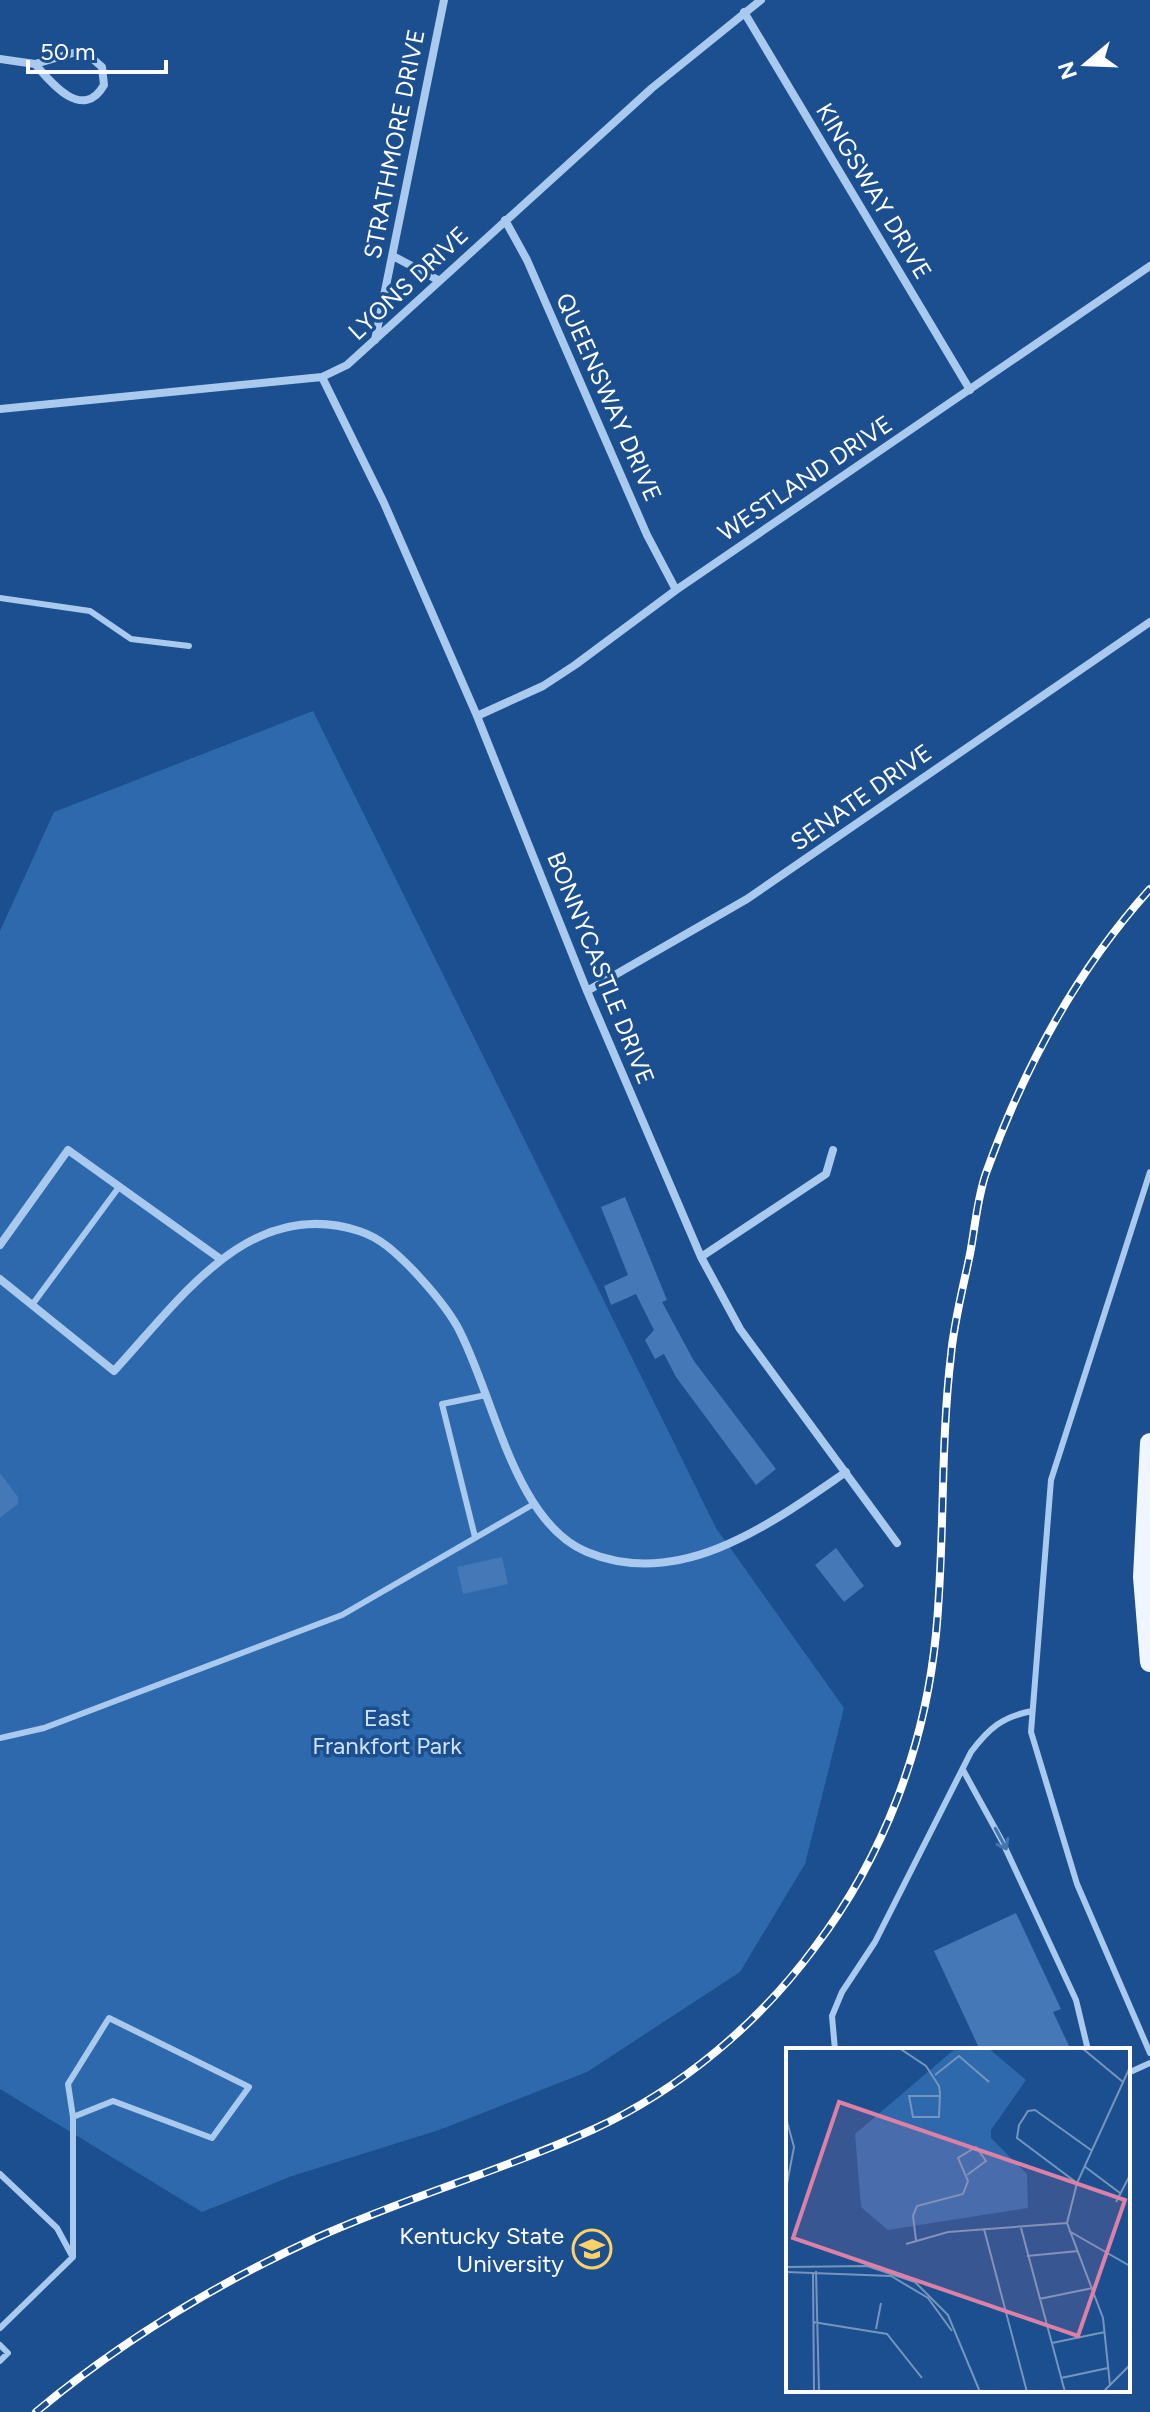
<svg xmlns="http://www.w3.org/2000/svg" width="1150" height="2412" viewBox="0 0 1150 2412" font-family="Figtree,sans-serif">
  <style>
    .green { fill: #2e69ad }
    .building { fill: #4478b7 }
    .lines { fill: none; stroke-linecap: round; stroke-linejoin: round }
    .lane { stroke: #a9c9ee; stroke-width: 6 }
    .street { stroke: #a9c9ee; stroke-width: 8 }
    .primary { stroke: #f0f6ff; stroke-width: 20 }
    .rail-casing { stroke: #fff; stroke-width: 8 }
    .rail { stroke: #1b4f8f; stroke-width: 5; stroke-dasharray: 15; stroke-linecap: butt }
    .oneway { stroke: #4674ac }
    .labels { text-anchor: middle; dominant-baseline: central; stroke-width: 7; stroke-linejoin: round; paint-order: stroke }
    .street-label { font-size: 24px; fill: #fff; stroke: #1b4f8f }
    .park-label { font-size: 24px; fill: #cfe3fa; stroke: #1b4f8f }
    .poi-label { font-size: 24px; fill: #fff; stroke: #1b4f8f; text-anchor: end }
    .inset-road { fill: none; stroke: #7695bc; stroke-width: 2 }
    .view { fill: #dd80a5; fill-opacity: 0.15; stroke: #dd80a5; stroke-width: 4 }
    .inset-edge { fill: none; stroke: #fff; stroke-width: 4 }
  </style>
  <rect width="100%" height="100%" fill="#1b4f8f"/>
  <path class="green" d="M313,711L716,1528L844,1708L805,1864L740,1972L587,2072L439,2130L292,2176L202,2212L0,2089V931L54,812Z"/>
  <path class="building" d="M625,1197L667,1300L662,1302L694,1361L776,1469L756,1485L676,1377L664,1354L655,1359L645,1340L654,1330L636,1294L611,1305L604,1286L628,1275L601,1207Z
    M0,1473L18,1497V1504L0,1518Z
    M836,1548L864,1586L844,1602L815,1565Z
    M502,1557L508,1584L463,1594L457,1567Z
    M1016,1913L1061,2009L1053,2012L1071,2050H980L934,1951Z"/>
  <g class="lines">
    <path class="lane" d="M0,598L90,611L131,639L189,646
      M1150,1172L1051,1480L1031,1732L1077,1884L1150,2053
      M32,1305L119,1187
      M475,1537L442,1404L486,1395
      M0,1738L44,1728L342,1615L532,1505
      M963,1770L1002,1841L1076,2000L1088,2050
      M835,2050L832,2016L842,1992L875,1942L971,1752C989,1728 1002,1717 1032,1711
      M1128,2073L1150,2063
      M0,2174L57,2228L71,2254
      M0,2328L73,2257V2117L68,2084L109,2018L249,2087L212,2138L113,2101L73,2117
      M0,2345L8,2353L0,2361"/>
    <path class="street" d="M744,12L970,390
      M73,53H86L102,67L104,85C83,122 51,83 35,64Z
      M0,59L35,64
      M505,220L527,260L647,535L676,590
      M393,256L438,280
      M375,340L444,0
      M322,377L384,503L477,716L587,991L701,1257L740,1329L897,1543
      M0,409L322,377L347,365L652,88L761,0
      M477,716L543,686L575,665L676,590L1150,266
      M587,991L747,899L1150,622
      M0,1245L68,1150L219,1258
      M701,1257L826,1174L833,1150
      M0,1279L114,1371C179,1301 249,1195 359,1231C381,1238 396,1253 412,1269C429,1287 445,1305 457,1326C493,1391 513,1522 587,1552C681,1591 772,1523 846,1472"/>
    <path class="primary" d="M1150,1443L1143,1577L1150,1662"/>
    <defs>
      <path id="rail" d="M36,2412C121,2341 216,2284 316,2238C407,2197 504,2170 594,2129C681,2089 759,2023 815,1947C884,1856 925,1747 936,1634C945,1541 940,1448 951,1355C954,1322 963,1288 970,1254C975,1228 977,1199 986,1173C1023,1070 1077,970 1150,889"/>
    </defs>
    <use href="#rail" class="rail-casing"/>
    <use href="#rail" class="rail"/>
  </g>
  <defs><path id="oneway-shaft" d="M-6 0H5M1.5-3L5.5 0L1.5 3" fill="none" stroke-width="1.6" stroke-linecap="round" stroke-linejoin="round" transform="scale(2)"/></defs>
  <use class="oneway" href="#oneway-shaft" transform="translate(1001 1839) rotate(62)"/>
  <defs>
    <symbol id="university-ring" viewBox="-11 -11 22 22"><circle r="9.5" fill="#1b4f8f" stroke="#ffd166" stroke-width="1.5"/><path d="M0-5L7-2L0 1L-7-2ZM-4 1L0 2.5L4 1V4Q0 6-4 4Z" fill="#ffd166"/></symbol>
  </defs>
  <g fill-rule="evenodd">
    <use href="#university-ring" x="570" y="2227" width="44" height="44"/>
  </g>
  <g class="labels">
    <g class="street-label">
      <text transform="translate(394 144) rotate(-79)">STRATHMORE DRIVE</text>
      <text transform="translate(874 191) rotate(59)">KINGSWAY DRIVE</text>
      <text transform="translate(408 283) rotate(-43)">LYONS DRIVE</text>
      <text transform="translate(609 397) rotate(66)">QUEENSWAY DRIVE</text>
      <text transform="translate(805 478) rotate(-34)">WESTLAND DRIVE</text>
      <text transform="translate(861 797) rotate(-35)">SENATE DRIVE</text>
      <text transform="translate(601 968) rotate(68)">BONNYCASTLE DRIVE</text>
    </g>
    <g class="park-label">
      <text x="387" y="1717">East<tspan x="387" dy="28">Frankfort Park</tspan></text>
    </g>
    <g class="poi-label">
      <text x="564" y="2235">Kentucky State<tspan x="564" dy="28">University</tspan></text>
    </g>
  </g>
  <g transform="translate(786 2048)">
    <rect width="344" height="344" fill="#1b4f8f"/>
    <path d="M170,0H202L240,32L205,82V90L241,126L242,160L102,182L75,159L69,86Z" fill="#2e69ad"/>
    <path class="inset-road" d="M113,0L140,18L153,38L154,45L153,69H127L123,48H154M296,0L337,34M149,27L173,8L203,34M0,70L8,99L0,141M298,118L334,145M291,135L231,90L233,77L242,63L249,62L305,102M330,154L344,127M235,180L279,344M198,181L241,344M283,183L344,218M130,192L127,168L131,158L177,146L182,133L172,110L190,99L200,113L181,127M120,196L162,184L281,175M241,208L292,203M0,219L81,218L129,234L162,267L194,344M30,223L33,344M0,224L105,228L142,250L166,283M27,224L28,344M253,251L307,240M27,274L101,286L136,330M90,281L95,255M266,295L319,284M275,330L322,320M324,337L317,270L281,175L291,135L344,19M317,344L344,317"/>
    <path class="view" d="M53,54L339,152L292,288L7,190Z"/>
    <rect width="344" height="344" class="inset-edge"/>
  </g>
  <g transform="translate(1086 64) rotate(251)" stroke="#1b4f8f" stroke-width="6" paint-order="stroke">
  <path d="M0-6L14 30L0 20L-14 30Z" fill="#ffffff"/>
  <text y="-12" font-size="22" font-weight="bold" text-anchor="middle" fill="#ffffff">N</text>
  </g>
  <path d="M28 60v12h138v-12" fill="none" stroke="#ffffff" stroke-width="4"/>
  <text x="40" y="60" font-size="24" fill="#ffffff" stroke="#1b4f8f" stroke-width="6" paint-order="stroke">50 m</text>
</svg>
